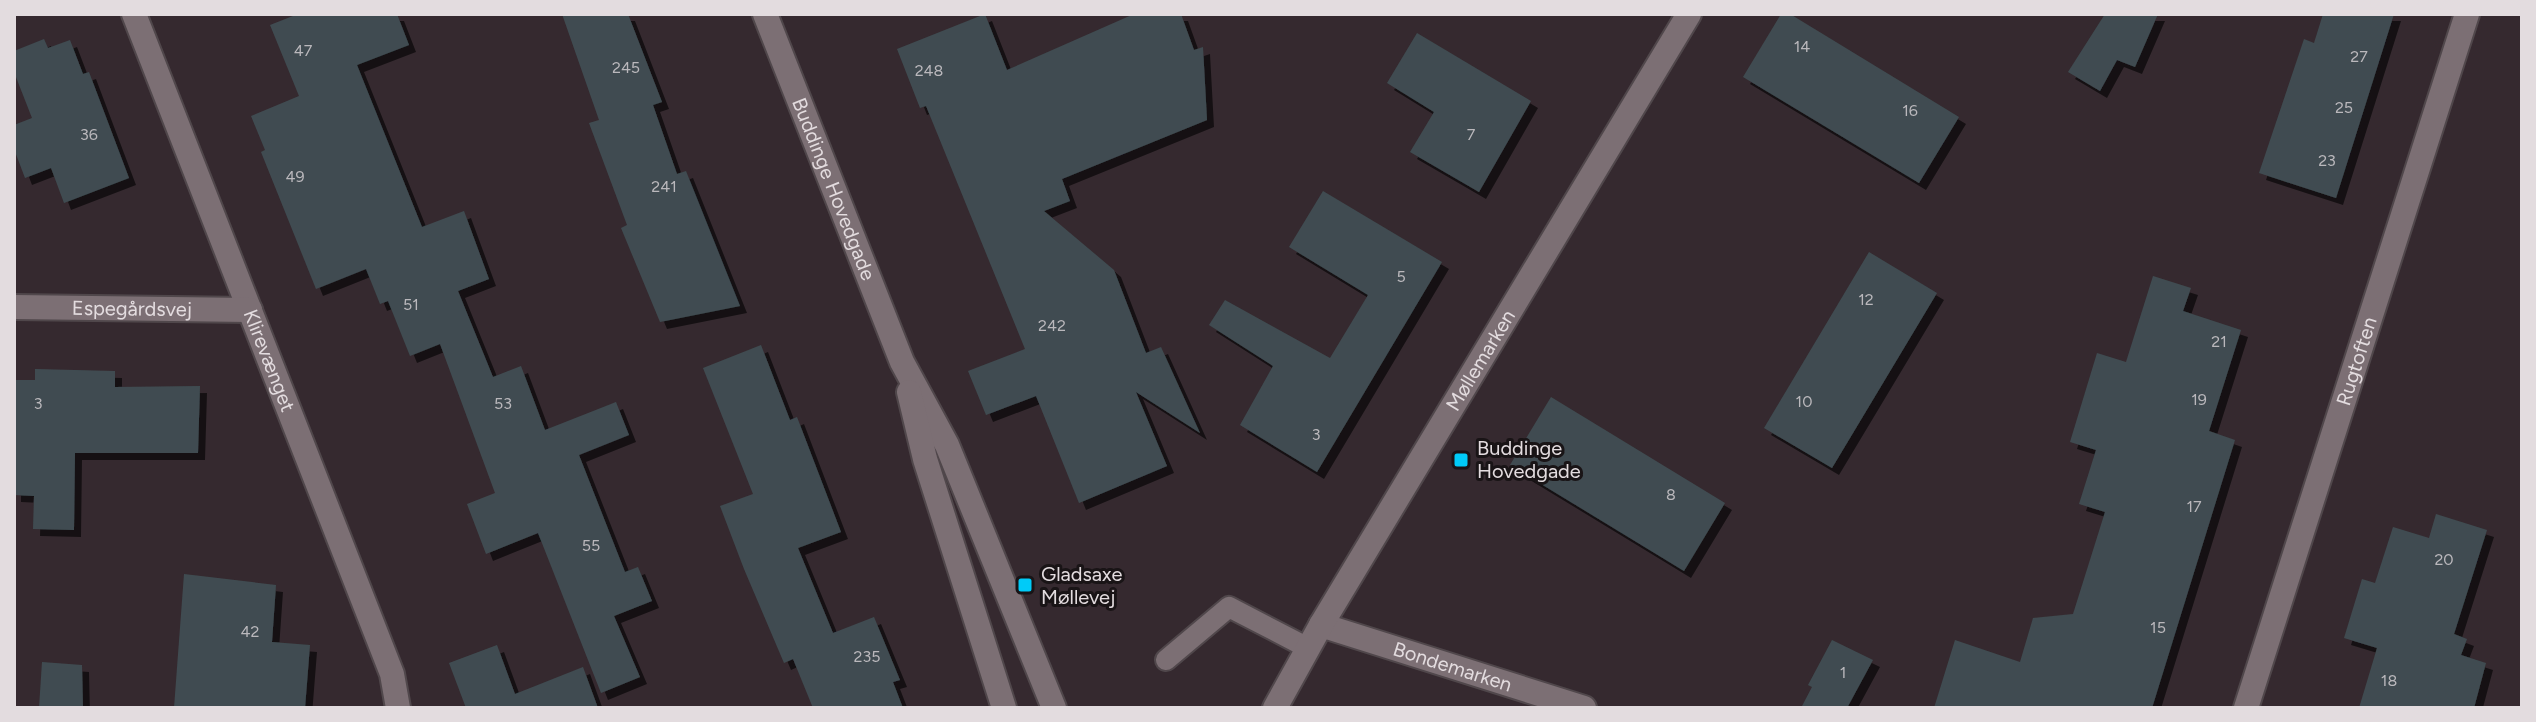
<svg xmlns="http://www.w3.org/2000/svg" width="2536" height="722" viewBox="0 0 2536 722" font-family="Figtree,sans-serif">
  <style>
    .building { fill: #3f4c51; filter: url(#shadow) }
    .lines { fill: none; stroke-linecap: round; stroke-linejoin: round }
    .service-casing { stroke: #50474b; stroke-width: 24 }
    .minor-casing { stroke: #50474b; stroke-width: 28 }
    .tertiary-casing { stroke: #50474b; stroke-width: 28 }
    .service { stroke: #7c6f74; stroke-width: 20 }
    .minor { stroke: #7c6f74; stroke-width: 24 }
    .tertiary { stroke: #7c6f74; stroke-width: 24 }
    .poi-dot { fill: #00cbf8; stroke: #191416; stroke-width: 3 }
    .labels { text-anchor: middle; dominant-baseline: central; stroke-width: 6; stroke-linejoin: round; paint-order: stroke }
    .number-label { font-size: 16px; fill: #bab8bc }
    .street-label { font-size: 20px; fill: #e3dcdf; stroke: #191416 }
    .poi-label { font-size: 20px; fill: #e3dcdf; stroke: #191416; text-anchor: start }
  </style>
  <defs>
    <filter id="shadow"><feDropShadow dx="7" dy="7" stdDeviation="0" flood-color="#0009"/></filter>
  </defs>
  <rect width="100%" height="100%" fill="#35292f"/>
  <path class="building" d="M298,14H397L409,45L357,65L422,227L464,211L489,279L458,291L493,377L521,366L545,430L616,402L629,435L579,455L625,572L638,567L652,601L614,616L640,677L601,693L538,533L486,554L467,504L495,493L440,344L410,356L388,301L380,304L366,269L316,289L261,152L265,150L251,116L299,96L270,25Z
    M562,14H628L662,102L653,105L677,174L686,171L740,306L660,322L621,228L627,225L589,123L599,120Z
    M985,14L1007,70L1134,14H1181L1194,50L1203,47L1207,120L1062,179L1070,201L1044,211L1114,270L1146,353L1161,347L1200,433L1136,392L1167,466L1079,503L1036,396L986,415L968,371L1025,349L926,106L920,108L897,49Z
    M1781,14H1790L1959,117L1919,183L1743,77Z
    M2105,14H2158L2135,67L2117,60L2100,91L2068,72Z
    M2323,14H2394L2336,198L2259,173L2304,39L2314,43Z
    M1417,33L1531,101L1479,192L1410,152L1434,112L1387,83Z
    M44,39L48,48L70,40L83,74L89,72L129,178L64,203L51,168L25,178L14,149V125L32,118L14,72V51Z
    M1323,191L1442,262L1317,472L1240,425L1273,366L1209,325L1225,300L1330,358L1368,295L1289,247Z
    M1869,252L1937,293L1832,468L1764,428Z
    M2153,276L2191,288L2183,311L2241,330L2209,431L2235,440L2152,708H1934L1955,640L2020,662L2033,618L2073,614L2105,512L2079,504L2096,450L2070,442L2097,353L2126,362Z
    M761,345L790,420L797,417L841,532L798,548L833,633L874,617L900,680L893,682L903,708H813L793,659L784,663L744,569L720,506L753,494L703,368Z
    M35,369L115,371V387L200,386L198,453H75L74,530L33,529L34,496L14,495V380H35Z
    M1551,397L1725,503L1684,571L1510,465Z
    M2436,514L2487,530L2454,634L2467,639L2461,655L2486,663L2474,708H2359L2377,648L2344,638L2362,579L2375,583L2393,527L2429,538Z
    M184,574L276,585L272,642L310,645L305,708H174Z
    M1832,640L1873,660L1847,708H1801L1812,687L1808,685Z
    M497,645L515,694L583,667L598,708H466L449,663Z
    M42,662L82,665L83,708H39Z"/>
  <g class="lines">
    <defs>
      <path id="service" d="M1166,660L1229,607L1308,648"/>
      <g id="minor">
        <path id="s1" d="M134,14L392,674L398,708"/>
        <path id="s2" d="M14,307L250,310"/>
        <path id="s3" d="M1321,625L1584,708"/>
        <path id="s4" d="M2246,708L2467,14"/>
      </g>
      <g id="tertiary">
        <path id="s5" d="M765,14L902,362L947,445L1054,708"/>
        <path d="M909,392L925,459L1004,708"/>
        <path id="s6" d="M1275,708L1321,625L1689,14"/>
      </g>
    </defs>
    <use href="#service" class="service-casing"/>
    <use href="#minor" class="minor-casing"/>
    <use href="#tertiary" class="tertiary-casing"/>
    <use href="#service" class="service"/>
    <use href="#minor" class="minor"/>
    <use href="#tertiary" class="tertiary"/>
  </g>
  <g class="poi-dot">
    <rect x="1453" y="452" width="16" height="16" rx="4"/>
    <rect x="1017" y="577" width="16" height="16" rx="4"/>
  </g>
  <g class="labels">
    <g class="number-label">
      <text x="1802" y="46">14</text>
      <text x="303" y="50">47</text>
      <text x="2359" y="56">27</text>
      <text x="626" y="67">245</text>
      <text x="929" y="70">248</text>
      <text x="2344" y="107">25</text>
      <text x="1910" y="110">16</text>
      <text x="89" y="134">36</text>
      <text x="1471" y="134">7</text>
      <text x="2327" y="160">23</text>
      <text x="295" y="176">49</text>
      <text x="664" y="186">241</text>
      <text x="1401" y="276">5</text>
      <text x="1866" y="299">12</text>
      <text x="411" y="304">51</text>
      <text x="1052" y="325">242</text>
      <text x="2219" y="341">21</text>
      <text x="2199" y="399">19</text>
      <text x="1804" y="401">10</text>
      <text x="38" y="403">3</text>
      <text x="503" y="403">53</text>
      <text x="1316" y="434">3</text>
      <text x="1671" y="494">8</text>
      <text x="2194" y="506">17</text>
      <text x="591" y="545">55</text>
      <text x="2444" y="559">20</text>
      <text x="2158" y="627">15</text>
      <text x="250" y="631">42</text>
      <text x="867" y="656">235</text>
      <text x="1843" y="672">1</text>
      <text x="2389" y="680">18</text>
    </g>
    <g class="street-label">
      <text stroke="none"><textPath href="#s5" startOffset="188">Buddinge Hovedgade</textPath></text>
      <text stroke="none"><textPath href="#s2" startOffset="118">Espegårdsvej</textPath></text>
      <text stroke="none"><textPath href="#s1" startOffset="372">Klirevænget</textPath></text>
      <text stroke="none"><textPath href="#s6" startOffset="404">Møllemarken</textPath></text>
      <text stroke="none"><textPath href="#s4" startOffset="364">Rugtoften</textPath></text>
      <text stroke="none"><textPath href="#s3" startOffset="138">Bondemarken</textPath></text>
    </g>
    <g class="poi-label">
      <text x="1477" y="448">Buddinge<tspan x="1477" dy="23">Hovedgade</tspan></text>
      <text x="1041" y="574">Gladsaxe<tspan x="1041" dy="23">Møllevej</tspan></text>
    </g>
  </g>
  <rect width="2536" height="722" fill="none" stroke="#e3dcdf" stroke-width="32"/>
</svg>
